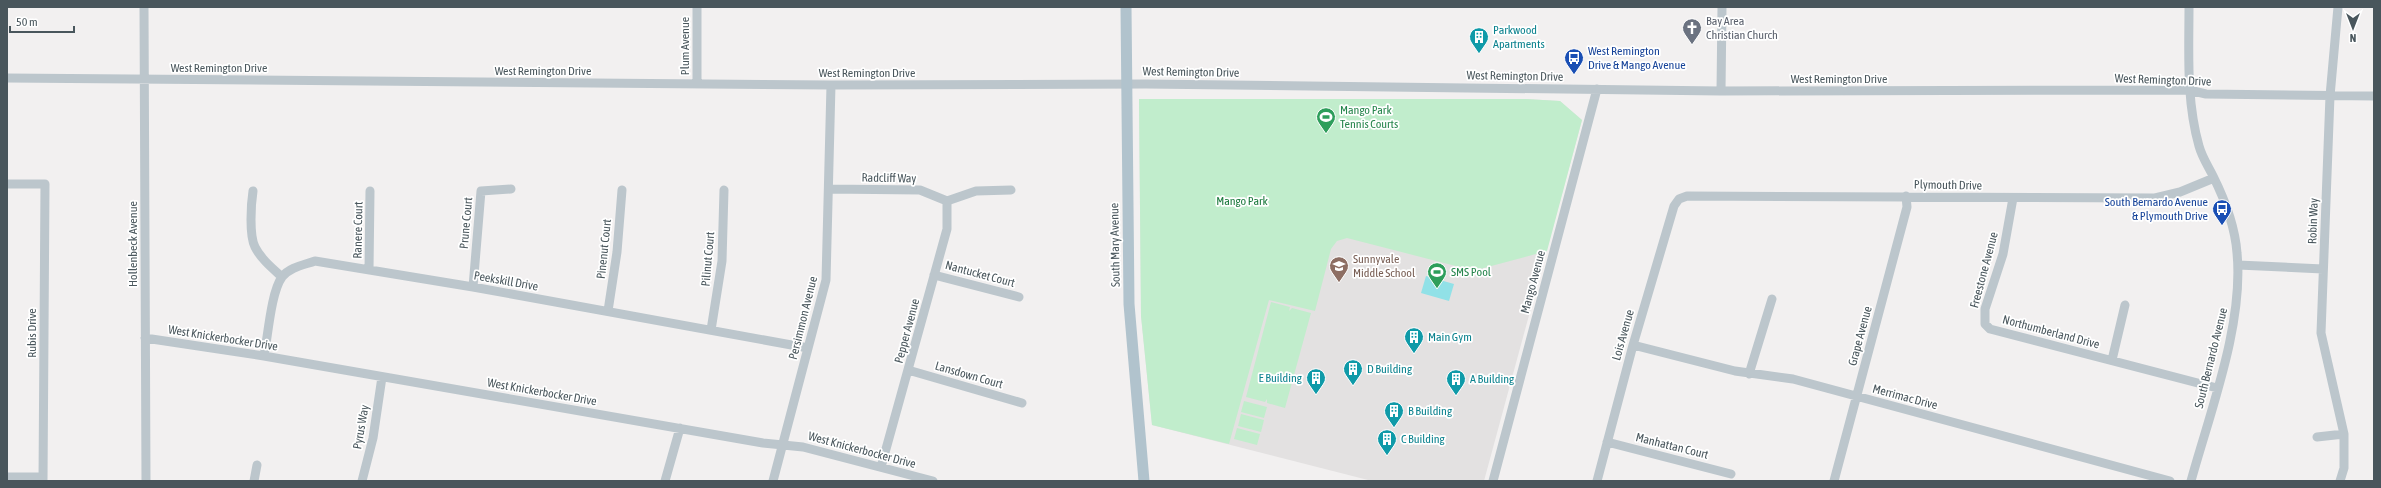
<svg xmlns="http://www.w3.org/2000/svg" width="2381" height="488" viewBox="0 0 2381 488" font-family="'Asap Condensed',sans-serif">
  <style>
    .education { fill: #e3e1e1 }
    .green { fill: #c1edcc }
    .water { fill: #91e1e7 }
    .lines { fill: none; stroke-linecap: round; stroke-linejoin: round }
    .minor { stroke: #bcc6cc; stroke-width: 9 }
    .major { stroke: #b1c3cd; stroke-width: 11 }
    .labels { text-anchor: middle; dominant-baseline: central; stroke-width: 3.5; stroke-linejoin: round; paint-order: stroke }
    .worship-label { font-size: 12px; fill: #5b616d; stroke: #fff; text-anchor: start }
    .culture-label { font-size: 12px; fill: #0d838f; stroke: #fff; text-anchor: start }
    .street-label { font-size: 12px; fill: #49565c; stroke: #fff }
    .transit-label { font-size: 12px; fill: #164399; stroke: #fff; text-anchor: start }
    .leisure-label { font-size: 12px; fill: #27864d; stroke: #fff; text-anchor: start }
    .park-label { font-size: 12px; fill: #1d7a3e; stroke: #fff }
    .education-label { font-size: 12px; fill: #785e54; stroke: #fff; text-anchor: start }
  </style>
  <rect width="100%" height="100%" fill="#f2f0f0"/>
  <path class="education" d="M1139,99H1526L1560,101L1582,120L1484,481H1372L1152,425L1141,316Z"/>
  <path class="green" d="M1139,99H1526L1560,101L1582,120L1547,251L1480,269L1479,272L1347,238L1337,241L1331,249L1315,311L1269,300L1229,444L1152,425L1141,316Z
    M1271,302L1290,307L1289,311L1292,308L1311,313L1285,408L1267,403V399L1265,402L1246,397Z
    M1244,401L1267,407L1264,418L1241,412Z
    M1241,414L1264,420L1261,432L1238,426Z
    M1237,428L1260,434L1257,445L1234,439Z"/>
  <path class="water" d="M1426,276L1454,284L1449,301L1421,293Z"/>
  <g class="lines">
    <path class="minor" d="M144,7L146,481
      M697,7V84
      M2189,7C2189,53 2186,100 2199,146C2202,157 2208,166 2213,176C2225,200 2235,226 2237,253C2244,324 2210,412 2191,481
      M2338,7L2330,96L2321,333L2344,434V468L2340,481
      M7,78L831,85L1146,84L1721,91L2189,90L2206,94L2374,96
      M1721,91L1722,7
      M7,184H45L43,481
      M829,189L920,190L947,201
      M253,191C251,204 249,235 255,247C261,259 272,268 282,277
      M2013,198L2003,254L1985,309V324L1990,329L2217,388
      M947,201L976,191L1011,190
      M2238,265L2323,269
      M369,270L370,191
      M934,275L1019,297
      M473,287L481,191L511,189
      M608,311L617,252L622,190
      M711,330L722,261L724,190
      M145,338L264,356L763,443L803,447L933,481
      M1633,345L1735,371L1793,379L2170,481
      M264,356C268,336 271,292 282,277C290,267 304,265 315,261L473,287L808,348
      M2112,360L2125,305
      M908,370L1022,403
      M1749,374L1772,299
      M2317,437L2344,434
      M1607,442L1731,474
      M881,467L947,229V201
      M7,477H43
      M254,481L257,465
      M362,481L373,438L382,377
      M665,481L680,428
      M773,481L826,280L831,85
      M1493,481L1597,89
      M1597,481L1633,345L1674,206L1679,199L1687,196L2155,198L2180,192L2214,178
      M1834,481L1907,207L1906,196"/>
    <path class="major" d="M1126,7L1129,304L1144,481"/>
  </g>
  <defs>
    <symbol id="church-pin" viewBox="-11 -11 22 30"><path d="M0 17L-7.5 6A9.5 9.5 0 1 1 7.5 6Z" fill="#6b7280" stroke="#fff"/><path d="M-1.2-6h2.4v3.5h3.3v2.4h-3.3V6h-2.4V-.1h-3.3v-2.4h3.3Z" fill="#fff"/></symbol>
    <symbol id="building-pin" viewBox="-11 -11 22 30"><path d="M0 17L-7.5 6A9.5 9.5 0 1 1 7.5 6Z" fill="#0f9aa8" stroke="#fff"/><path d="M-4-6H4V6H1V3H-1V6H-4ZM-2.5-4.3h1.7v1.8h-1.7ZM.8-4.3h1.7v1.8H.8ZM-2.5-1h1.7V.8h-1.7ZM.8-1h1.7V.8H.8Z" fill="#fff"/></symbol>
    <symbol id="bus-pin" viewBox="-11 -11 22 30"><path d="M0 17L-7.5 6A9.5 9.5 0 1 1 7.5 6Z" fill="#1a4fb4" stroke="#fff"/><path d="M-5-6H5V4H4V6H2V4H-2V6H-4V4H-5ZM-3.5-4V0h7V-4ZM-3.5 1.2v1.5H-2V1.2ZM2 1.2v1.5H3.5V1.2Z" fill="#fff"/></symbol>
    <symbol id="stadium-pin" viewBox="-11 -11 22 30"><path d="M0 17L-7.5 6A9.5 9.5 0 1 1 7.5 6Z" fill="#2e9e5b" stroke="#fff"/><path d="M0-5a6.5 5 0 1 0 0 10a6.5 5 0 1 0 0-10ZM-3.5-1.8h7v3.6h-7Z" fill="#fff"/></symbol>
    <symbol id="school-pin" viewBox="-11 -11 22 30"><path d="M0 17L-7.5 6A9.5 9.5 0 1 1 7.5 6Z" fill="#8d6e63" stroke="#fff"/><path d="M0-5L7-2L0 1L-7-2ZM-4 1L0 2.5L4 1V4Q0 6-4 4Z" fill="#fff"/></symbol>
  </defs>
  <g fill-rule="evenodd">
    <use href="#church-pin" x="1681" y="17" width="22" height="30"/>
    <use href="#building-pin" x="1468" y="26" width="22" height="30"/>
    <use href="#bus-pin" x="1563" y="47" width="22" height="30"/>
    <use href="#stadium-pin" x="1315" y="106" width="22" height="30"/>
    <use href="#bus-pin" x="2211" y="198" width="22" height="30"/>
    <use href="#school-pin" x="1328" y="255" width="22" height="30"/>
    <use href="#stadium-pin" x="1426" y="261" width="22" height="30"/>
    <use href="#building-pin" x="1403" y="326" width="22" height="30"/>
    <use href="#building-pin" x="1342" y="358" width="22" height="30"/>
    <use href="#building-pin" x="1305" y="367" width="22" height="30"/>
    <use href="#building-pin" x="1445" y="368" width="22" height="30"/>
    <use href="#building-pin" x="1383" y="400" width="22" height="30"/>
    <use href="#building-pin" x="1376" y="428" width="22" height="30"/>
  </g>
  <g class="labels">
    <g class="worship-label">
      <text x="1706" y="21">Bay Area<tspan x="1706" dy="14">Christian Church</tspan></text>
    </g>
    <g class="culture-label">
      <text x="1493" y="30">Parkwood<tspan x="1493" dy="14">Apartments</tspan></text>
      <text x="1428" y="337">Main Gym</text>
      <text x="1367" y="369">D Building</text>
      <text x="1302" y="378" text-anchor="end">E Building</text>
      <text x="1470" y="379">A Building</text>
      <text x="1408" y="411">B Building</text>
      <text x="1401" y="439">C Building</text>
    </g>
    <g class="street-label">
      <text transform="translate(685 46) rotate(-90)">Plum Avenue</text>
      <text x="219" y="68">West Remington Drive</text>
      <text x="543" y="71">West Remington Drive</text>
      <text transform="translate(1191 72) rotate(1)">West Remington Drive</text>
      <text x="867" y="73">West Remington Drive</text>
      <text transform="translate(1515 76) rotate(1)">West Remington Drive</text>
      <text x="1839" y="79">West Remington Drive</text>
      <text transform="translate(2163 80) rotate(2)">West Remington Drive</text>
      <text transform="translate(889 178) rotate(1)">Radcliff Way</text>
      <text transform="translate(1948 185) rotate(1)">Plymouth Drive</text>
      <text transform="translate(2313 221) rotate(-88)">Robin Way</text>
      <text transform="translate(466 223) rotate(-85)">Prune Court</text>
      <text transform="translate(358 230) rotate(-89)">Ranere Court</text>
      <text transform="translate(133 244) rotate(-90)">Hollenbeck Avenue</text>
      <text transform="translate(1115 245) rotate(-91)">South Mary Avenue</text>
      <text transform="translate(604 249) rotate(-84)">Pinenut Court</text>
      <text transform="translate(708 259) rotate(-85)">Pilinut Court</text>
      <text transform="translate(1984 270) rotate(-75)">Freestone Avenue</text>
      <text transform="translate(980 274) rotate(15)">Nantucket Court</text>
      <text transform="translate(506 281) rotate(10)">Peekskill Drive</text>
      <text transform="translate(1533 282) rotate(-75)">Mango Avenue</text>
      <text transform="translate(803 318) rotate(-76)">Persimmon Avenue</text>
      <text transform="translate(907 331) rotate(-75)">Pepper Avenue</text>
      <text transform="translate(2051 332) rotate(15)">Northumberland Drive</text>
      <text transform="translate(32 333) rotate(-90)">Rubis Drive</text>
      <text transform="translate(1623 335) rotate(-74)">Lois Avenue</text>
      <text transform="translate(1860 336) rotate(-75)">Grape Avenue</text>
      <text transform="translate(223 338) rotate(9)">West Knickerbocker Drive</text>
      <text transform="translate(2211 358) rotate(-76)">South Bernardo Avenue</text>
      <text transform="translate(969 375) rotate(16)">Lansdown Court</text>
      <text transform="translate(542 392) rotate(10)">West Knickerbocker Drive</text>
      <text transform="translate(1905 397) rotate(15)">Merrimac Drive</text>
      <text transform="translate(361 427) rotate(-80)">Pyrus Way</text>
      <text transform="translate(1672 446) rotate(14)">Manhattan Court</text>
      <text transform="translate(862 450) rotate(15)">West Knickerbocker Drive</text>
    </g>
    <g class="transit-label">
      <text x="1588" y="51">West Remington<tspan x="1588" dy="14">Drive &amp; Mango Avenue</tspan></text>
      <text x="2208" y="202" text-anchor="end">South Bernardo Avenue<tspan x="2208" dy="14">&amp; Plymouth Drive</tspan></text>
    </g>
    <g class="leisure-label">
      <text x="1340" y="110">Mango Park<tspan x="1340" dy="14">Tennis Courts</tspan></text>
      <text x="1451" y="272">SMS Pool</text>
    </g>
    <g class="park-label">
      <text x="1242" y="201">Mango Park</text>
    </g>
    <g class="education-label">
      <text x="1353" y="259">Sunnyvale<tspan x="1353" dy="14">Middle School</tspan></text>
    </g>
  </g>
  <rect width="2381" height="488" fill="none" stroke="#49565c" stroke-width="16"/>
  <g transform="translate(2353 28) rotate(180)" stroke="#ffffff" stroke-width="3" paint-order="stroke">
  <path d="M0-3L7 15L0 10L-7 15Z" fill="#49565c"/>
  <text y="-6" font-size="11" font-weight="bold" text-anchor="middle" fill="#49565c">N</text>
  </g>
  <path d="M10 26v6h64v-6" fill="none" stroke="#49565c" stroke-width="2"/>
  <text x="16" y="26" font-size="12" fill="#49565c" stroke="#ffffff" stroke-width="3" paint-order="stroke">50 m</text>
</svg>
